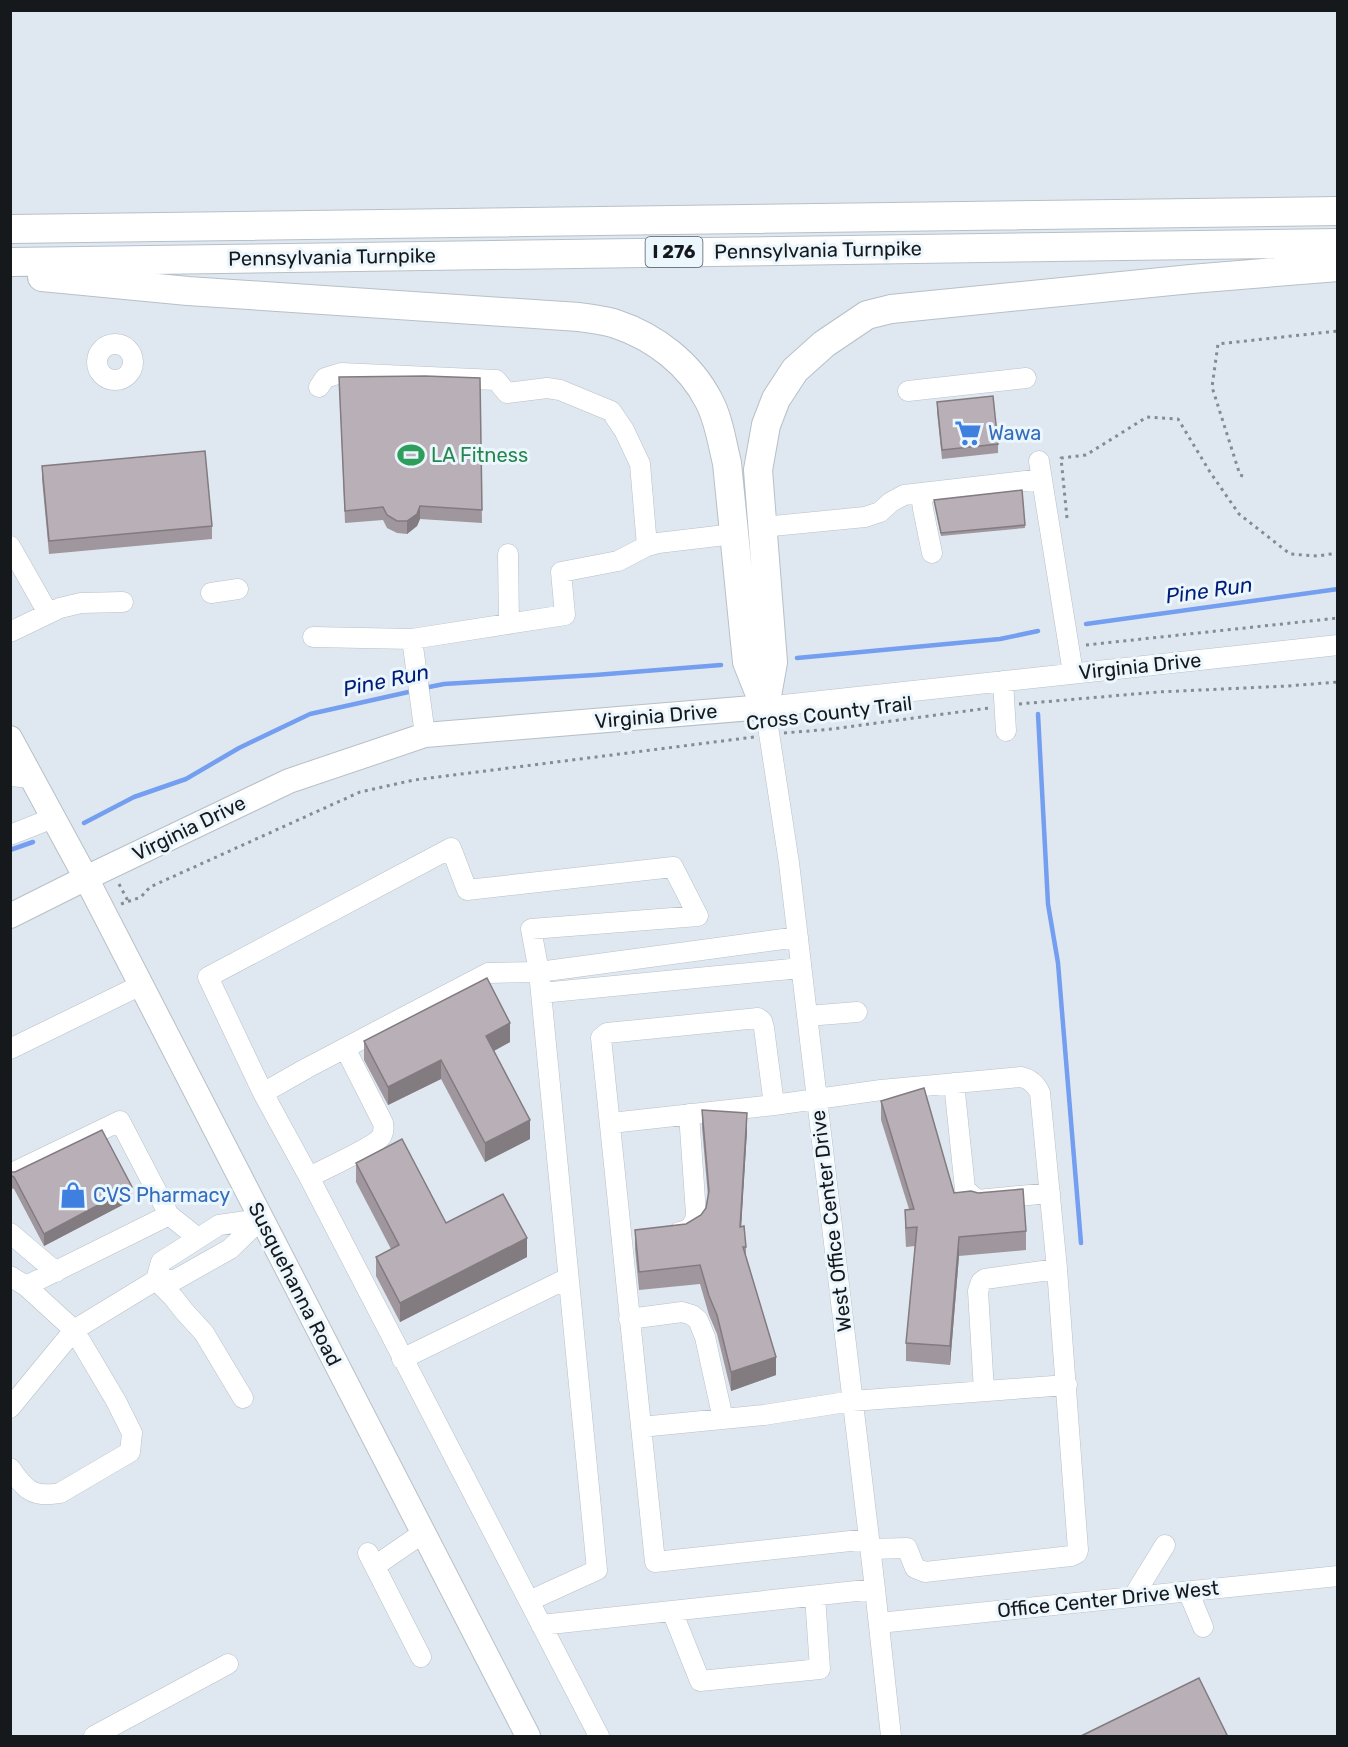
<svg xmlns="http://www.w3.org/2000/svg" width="1348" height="1747" viewBox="0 0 1348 1747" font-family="Rubik,sans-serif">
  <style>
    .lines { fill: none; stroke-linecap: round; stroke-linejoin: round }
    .stream { stroke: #749ef0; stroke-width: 4.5 }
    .minor-casing { stroke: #b7c0c7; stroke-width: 21 }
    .major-casing { stroke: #b7c0c7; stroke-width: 26 }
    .highway-casing { stroke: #b7c0c7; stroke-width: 30 }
    .path { stroke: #858b91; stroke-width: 3; stroke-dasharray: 3 4.5; stroke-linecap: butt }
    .minor { stroke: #fff; stroke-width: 20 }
    .major { stroke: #fff; stroke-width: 24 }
    .highway { stroke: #fff; stroke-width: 28 }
    .wall { fill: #9f979d }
    .shaded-wall { fill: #827b80 }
    .building { fill: #b9b0b7; stroke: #827b80; stroke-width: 1.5 }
    .labels { text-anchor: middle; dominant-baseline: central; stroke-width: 6; stroke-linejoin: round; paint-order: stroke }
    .shield { fill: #ecf6fd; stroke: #565b60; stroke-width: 1.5 }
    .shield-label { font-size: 18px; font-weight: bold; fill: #16191c }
    .street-label { font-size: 20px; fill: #16191c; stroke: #ecf6fd }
    .shop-label { font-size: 20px; fill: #366cbe; stroke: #ecf6fd; text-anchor: start }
    .leisure-label { font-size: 20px; fill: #27864d; stroke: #ecf6fd; text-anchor: start }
    .water-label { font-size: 21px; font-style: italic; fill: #001c79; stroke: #ecf6fd }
  </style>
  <rect width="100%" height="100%" fill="#dfe8f0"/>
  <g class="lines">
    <path class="stream" d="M1086,624L1338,589
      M797,658L1000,639L1038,631
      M424,688L444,684L595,675L721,665
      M1038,714L1048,904L1058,963L1081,1243
      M84,823L134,797L186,779L239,748L310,714L413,691
      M10,850L33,842"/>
    <defs>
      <path id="minor" d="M97 362a18 18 0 1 1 36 0a18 18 0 1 1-36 0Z
        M319,387L325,378L341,373L496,380L507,393L547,388L560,390L611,411L624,430L640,464L647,546
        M908,391L1026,378
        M1039,461L1073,673
        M921,493L923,509L932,553
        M762,527L865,517L880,512L891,502L904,495L1042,479
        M10,546L48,613
        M508,554L509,624
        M211,593L238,589
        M10,632L60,608L81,603L123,602
        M313,637L412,639L565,615L561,572L618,561L647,546L658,543L734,534
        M412,639L425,735
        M1003,681L1006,731
        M10,776L32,778
        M10,835L53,818
        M541,993L801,968
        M807,1016L857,1012
        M10,1049L141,985
        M954,1083L965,1189L977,1200L1050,1193
        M263,1093L307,1068L488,973L539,972L798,937
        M774,1105L764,1028L762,1021L758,1018L607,1033L601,1038L655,1562L869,1539
        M611,1123L774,1105L881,1090L1021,1077C1030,1079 1036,1084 1040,1093L1057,1269L1078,1550L1077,1553L1071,1556L925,1572L915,1568L907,1548L870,1549
        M10,1174L120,1121L169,1215L198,1238
        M309,1177C323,1170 375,1146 381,1137C384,1132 384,1128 383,1123L345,1048
        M261,1219L230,1249L175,1280H156L161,1262L219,1225Z
        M679,1232C689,1231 695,1225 696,1214L689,1114
        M10,1233L56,1272
        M10,1276L26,1286
        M629,1319L682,1312L692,1315L698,1320L705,1337L723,1419
        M402,1359L568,1278
        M984,1391L978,1291L981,1282L985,1279L1057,1269
        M10,1408L74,1330L156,1280L173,1297L184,1311L204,1333L243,1398
        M641,1427L764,1415L852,1401L1067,1385
        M10,1468C25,1490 33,1498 60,1493L130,1452L132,1433L116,1401L74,1330L26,1286L169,1215
        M368,1553L421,1657
        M375,1566L423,1533
        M1188,1591L1203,1627
        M1133,1597L1165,1545
        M529,1601L597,1570L539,972L531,929L698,916L673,867L467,890L451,848L208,977L263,1093L309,1177L529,1601L599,1736
        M672,1611L700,1681L820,1669L815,1596
        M879,1623L1338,1576
        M541,1625L875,1589
        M94,1736L228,1664
        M891,1736L875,1589L789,863L765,707L1338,645"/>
      <path id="major" d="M10,738L86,878L528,1736
        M10,916L86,878L289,781L425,735L765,707"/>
      <path id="highway" d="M10,229L1338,211
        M10,262L1338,243
        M42,277L188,291L579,317C591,319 604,320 616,324C655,337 690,364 709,401C719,420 722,443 727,463L747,662L765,707
        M765,707L773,662L758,470L766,425L776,399L795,370L824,344L867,315L891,309L1191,279L1338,267"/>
    </defs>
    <use href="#minor" class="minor-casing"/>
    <use href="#major" class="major-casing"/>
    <use href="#highway" class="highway-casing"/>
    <path class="path" d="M1243,476L1240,475L1212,387L1218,344L1338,331
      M1067,518L1061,458L1086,455L1147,417L1178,419L1210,472L1239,514L1290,554L1317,556L1338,553
      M1086,645L1338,618
      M1019,704L1158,692L1287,686L1338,682
      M784,733L832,729L989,708
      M119,884L128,901
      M121,904L141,897L150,887L360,792L414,780L754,737"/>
    <use href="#minor" class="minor"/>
    <use href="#major" class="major"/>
    <use href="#highway" class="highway"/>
  </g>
  <path class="wall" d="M339,377L480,378L482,523L420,519L417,526L407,534L397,533L387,528L383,520L345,523Z
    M937,402L998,444V453L942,459L937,412Z
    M42,466L212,526V539L49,554L42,479Z
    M1022,490L1025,528L941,536L934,500Z
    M364,1041L510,1042L494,1051L530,1139L485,1162L441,1079L388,1105L364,1060Z
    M881,1101L954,1193L1026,1231V1250L959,1256L950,1365L906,1361V1343L915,1246L906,1247L905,1229V1210L909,1209L881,1120Z
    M702,1110L747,1131L741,1227L746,1247V1259L776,1375L731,1391L717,1334L709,1315L700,1284L639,1290L635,1249V1230L686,1224L701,1215L706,1208L708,1197L702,1128Z
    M356,1163L446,1223L527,1257L400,1322L376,1276V1257L391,1249L356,1182Z
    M10,1172L132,1200L44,1246L14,1189L10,1188Z"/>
  <path class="shaded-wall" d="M420,506V519L417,526L407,534V521Z
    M510,1023V1042L486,1055V1036Z
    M441,1060V1079L388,1105V1087Z
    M747,1113V1131L740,1246V1227Z
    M530,1120V1139L485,1162V1143Z
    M132,1187V1200L44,1246V1234Z
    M959,1237V1256L950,1365V1346Z
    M527,1238V1257L400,1322V1303Z
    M776,1357V1375L731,1391V1372Z"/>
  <path class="building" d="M425,376L480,378L482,510L420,506L417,514L407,521H397L387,515L383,507L345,511L339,377Z
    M993,396L998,444L942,450L937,402Z
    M205,451L212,526L49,541L42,466Z
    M1022,490L1025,525L941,533L934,500Z
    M487,978L510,1023L486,1036L530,1120L485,1143L441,1060L388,1087L364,1041Z
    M924,1088L954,1193L971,1191L978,1193L1023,1189L1026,1231L959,1237L950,1346L906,1343L917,1227L906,1228L905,1210L914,1209L881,1101Z
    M702,1110L747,1113L740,1227L744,1226L746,1247H743L776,1357L731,1372L717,1315L709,1296L700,1265L639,1272L635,1230L686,1224L701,1215L706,1208L709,1191Z
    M102,1130L132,1187L44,1234L14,1177L10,1175V1172H15Z
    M402,1139L446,1223L503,1194L527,1238L400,1303L376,1257L399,1245L356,1163Z
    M1199,1678L1228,1737H1079Z"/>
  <defs>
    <symbol id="supermarket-bare" viewBox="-9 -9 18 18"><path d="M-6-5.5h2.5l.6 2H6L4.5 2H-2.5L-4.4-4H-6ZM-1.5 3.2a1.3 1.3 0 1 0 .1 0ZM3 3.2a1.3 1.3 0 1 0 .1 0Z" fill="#3f7fe0" stroke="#ecf6fd" stroke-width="2.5" paint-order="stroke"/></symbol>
    <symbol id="stadium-bare" viewBox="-9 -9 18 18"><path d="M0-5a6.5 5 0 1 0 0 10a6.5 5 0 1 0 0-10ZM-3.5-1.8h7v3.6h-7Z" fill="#2e9e5b" stroke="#ecf6fd" stroke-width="2.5" paint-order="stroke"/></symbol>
    <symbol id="shop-bare" viewBox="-9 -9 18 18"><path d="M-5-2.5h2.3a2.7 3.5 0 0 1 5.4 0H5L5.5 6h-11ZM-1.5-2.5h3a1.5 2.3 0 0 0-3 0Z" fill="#3f7fe0" stroke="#ecf6fd" stroke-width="2.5" paint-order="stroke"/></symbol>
  </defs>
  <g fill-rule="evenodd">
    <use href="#supermarket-bare" x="949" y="414" width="38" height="38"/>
    <use href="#stadium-bare" x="392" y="436" width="38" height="38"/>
    <use href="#shop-bare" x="54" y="1176" width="38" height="38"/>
  </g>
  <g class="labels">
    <rect class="shield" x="645.5" y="237" width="57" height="30" rx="4.5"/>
    <g class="shield-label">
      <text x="674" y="252">I 276</text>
    </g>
    <g class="street-label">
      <text transform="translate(818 250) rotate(-1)">Pennsylvania Turnpike</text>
      <text transform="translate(332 257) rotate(-1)">Pennsylvania Turnpike</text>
      <text transform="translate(1140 666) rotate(-6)">Virginia Drive</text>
      <text transform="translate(829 713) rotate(-7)">Cross County Trail</text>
      <text transform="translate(656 716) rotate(-5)">Virginia Drive</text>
      <text transform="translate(189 828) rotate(-26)">Virginia Drive</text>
      <text transform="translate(831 1221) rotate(-97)">West Office Center Drive</text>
      <text transform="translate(295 1284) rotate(63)">Susquehanna Road</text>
      <text transform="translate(1108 1599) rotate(-6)">Office Center Drive West</text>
    </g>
    <g class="shop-label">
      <text x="988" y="433">Wawa</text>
      <text x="93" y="1195">CVS Pharmacy</text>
    </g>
    <g class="leisure-label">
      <text x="431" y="455">LA Fitness</text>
    </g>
    <g class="water-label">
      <text transform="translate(1209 590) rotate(-8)">Pine Run</text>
      <text transform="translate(386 680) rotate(-12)">Pine Run</text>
    </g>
  </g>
  <rect width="1348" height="1747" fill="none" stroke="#16191c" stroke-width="24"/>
</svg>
